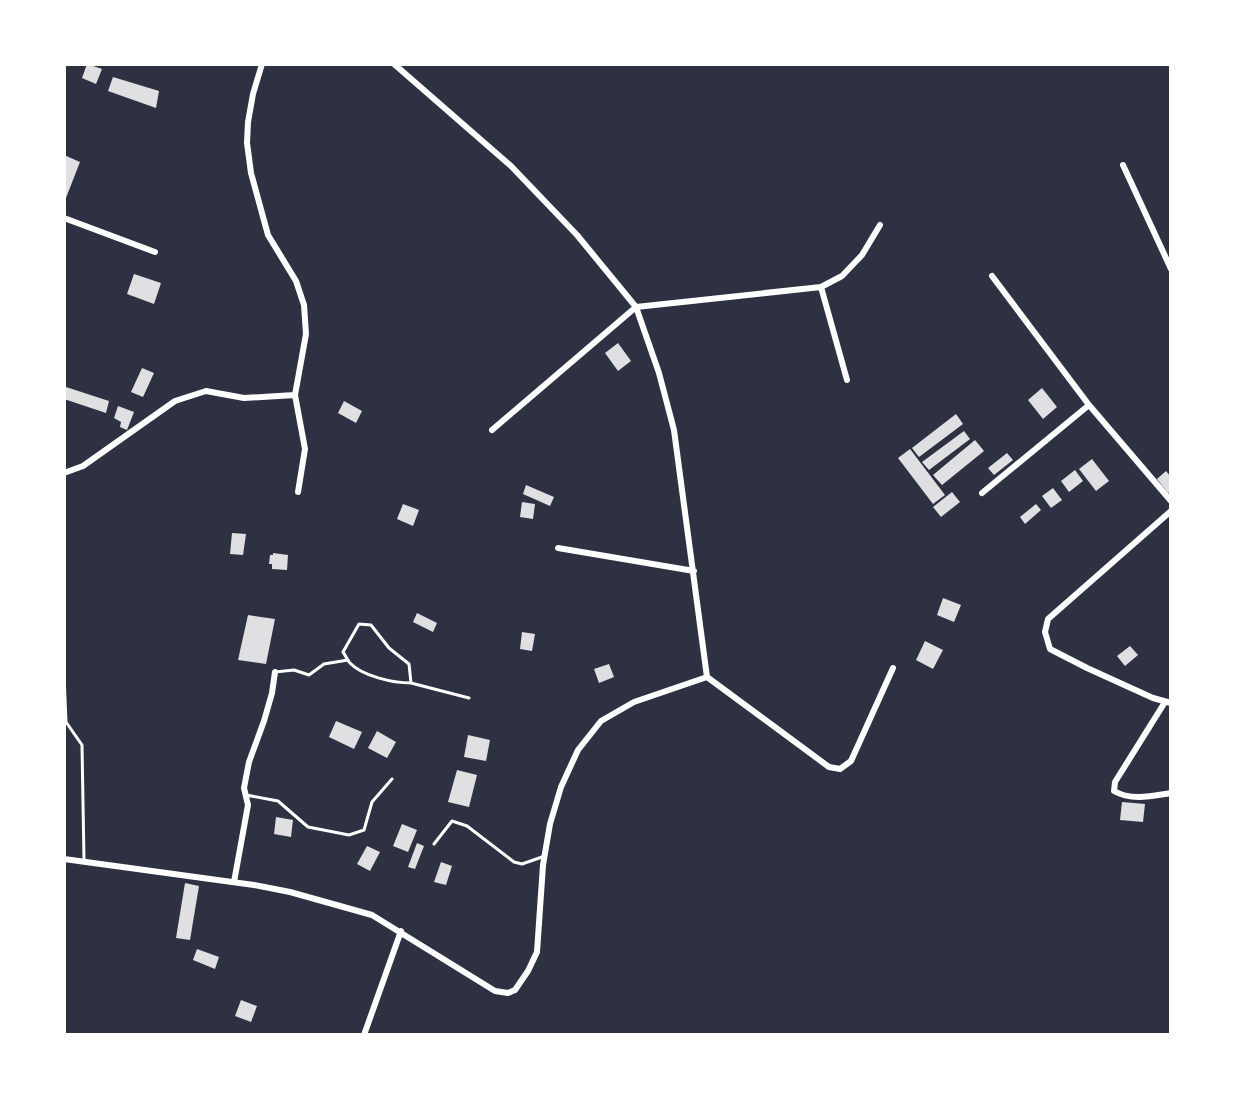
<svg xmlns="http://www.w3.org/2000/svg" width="1235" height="1099" viewBox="0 0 1235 1099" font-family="'Space Grotesk',sans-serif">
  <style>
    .building { fill: #e0e0e3 }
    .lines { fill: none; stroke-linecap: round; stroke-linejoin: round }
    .service { stroke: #fff; stroke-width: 3 }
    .minor { stroke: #fff; stroke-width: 6 }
  </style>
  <rect width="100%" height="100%" fill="#2d3142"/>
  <path class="building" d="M87,64L102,69L96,84L82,78Z
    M113,77L159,91L156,108L108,91Z
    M64,155L80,162L64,203Z
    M134,274L161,283L154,304L127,294Z
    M618,343L631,361L618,371L605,353Z
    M142,368L154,373L143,397L131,392Z
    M66,387L109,401L106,413L64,399Z
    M1042,388L1057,407L1043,419L1028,400Z
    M344,401L362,411L356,423L338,413Z
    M118,406L134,412L127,430L120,427L121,422L114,418Z
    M956,414L963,424L919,457L912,448Z
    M964,431L970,439L929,470L922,462Z
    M975,440L984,451L942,485L933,475Z
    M910,449L945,495L933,504L898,458Z
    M1007,453L1013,460L994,475L988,468Z
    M1092,459L1109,481L1096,491L1079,469Z
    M1075,470L1083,481L1069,492L1061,481Z
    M1166,471L1171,477V491L1168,493L1157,479Z
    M526,485L554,497L550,506L523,494Z
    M1053,488L1062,500L1051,508L1042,496Z
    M952,492L960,502L941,517L933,507Z
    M522,502L535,504L533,519L520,517Z
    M403,504L419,510L413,526L397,519Z
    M1036,504L1041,510L1025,524L1020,517Z
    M232,533L246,534L243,555L230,554Z
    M273,553L288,555L287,570L272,569V564H269L270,555H273Z
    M943,598L961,605L954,622L937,615Z
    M417,613L437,623L433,632L413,622Z
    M248,615L275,619L266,664L238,660Z
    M522,632L535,634L532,651L520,649Z
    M925,641L943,650L933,669L916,660Z
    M1130,646L1138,655L1125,666L1117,656Z
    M609,664L614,677L599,683L594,669Z
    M336,721L362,732L354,749L329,737Z
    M377,731L396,742L387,758L368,748Z
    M468,735L490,740L486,761L464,757Z
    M457,770L477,775L469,807L448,802Z
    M1122,802L1145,804L1143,822L1120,820Z
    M276,817L293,820L291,837L274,834Z
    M402,824L417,830L408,852L393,846Z
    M417,843L424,846L415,869L408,867Z
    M367,846L380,852L370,871L357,864Z
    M441,862L452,866L446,885L434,882Z
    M185,883L199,886L190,940L176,938Z
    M197,949L219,957L215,969L193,960Z
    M241,1000L257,1006L251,1022L235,1016Z"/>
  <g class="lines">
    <path class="service" d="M359,624L371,625L389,648L409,664L411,683C393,683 362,676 350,663C347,660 346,656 343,652Z
      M275,672L294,670L309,675L324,664L348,660
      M64,675L66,722L82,745L84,860
      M411,683L469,698
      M246,795L278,801L308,827L349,835L364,830L372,802L392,779
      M434,844L452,821L467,826L514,862L522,864L545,856"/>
    <path class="minor" d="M262,64L253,94L248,122L247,143L251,173L268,235L296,281L304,305L306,334L295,395L305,449L298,492
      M394,64L511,166L577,235L636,307L659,373L674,430L707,677L829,767L840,769L851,761L893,668
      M1123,165L1171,269
      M64,218L155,252
      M992,276L1089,405L1171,501
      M821,287L847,380
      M492,430L636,307L821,287L842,276L862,255L880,225
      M64,473L83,466L175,401L206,391L244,398L295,395
      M982,493L1089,405
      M1171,511L1048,619L1045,632L1050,649L1087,668L1153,698L1171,703
      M558,548L694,571
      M1165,702L1115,782L1114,791C1131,801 1152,796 1171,793
      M64,859L254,885L290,892L372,915L495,991L508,993L515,990L528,971L537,952L543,865L550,824L561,787L578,750L601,721L634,702L707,677
      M234,882L248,805L244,788L249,762L264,721L272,693L275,672
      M364,1035L401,931"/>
  </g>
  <rect width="1235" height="1099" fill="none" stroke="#ffffff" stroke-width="132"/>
</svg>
